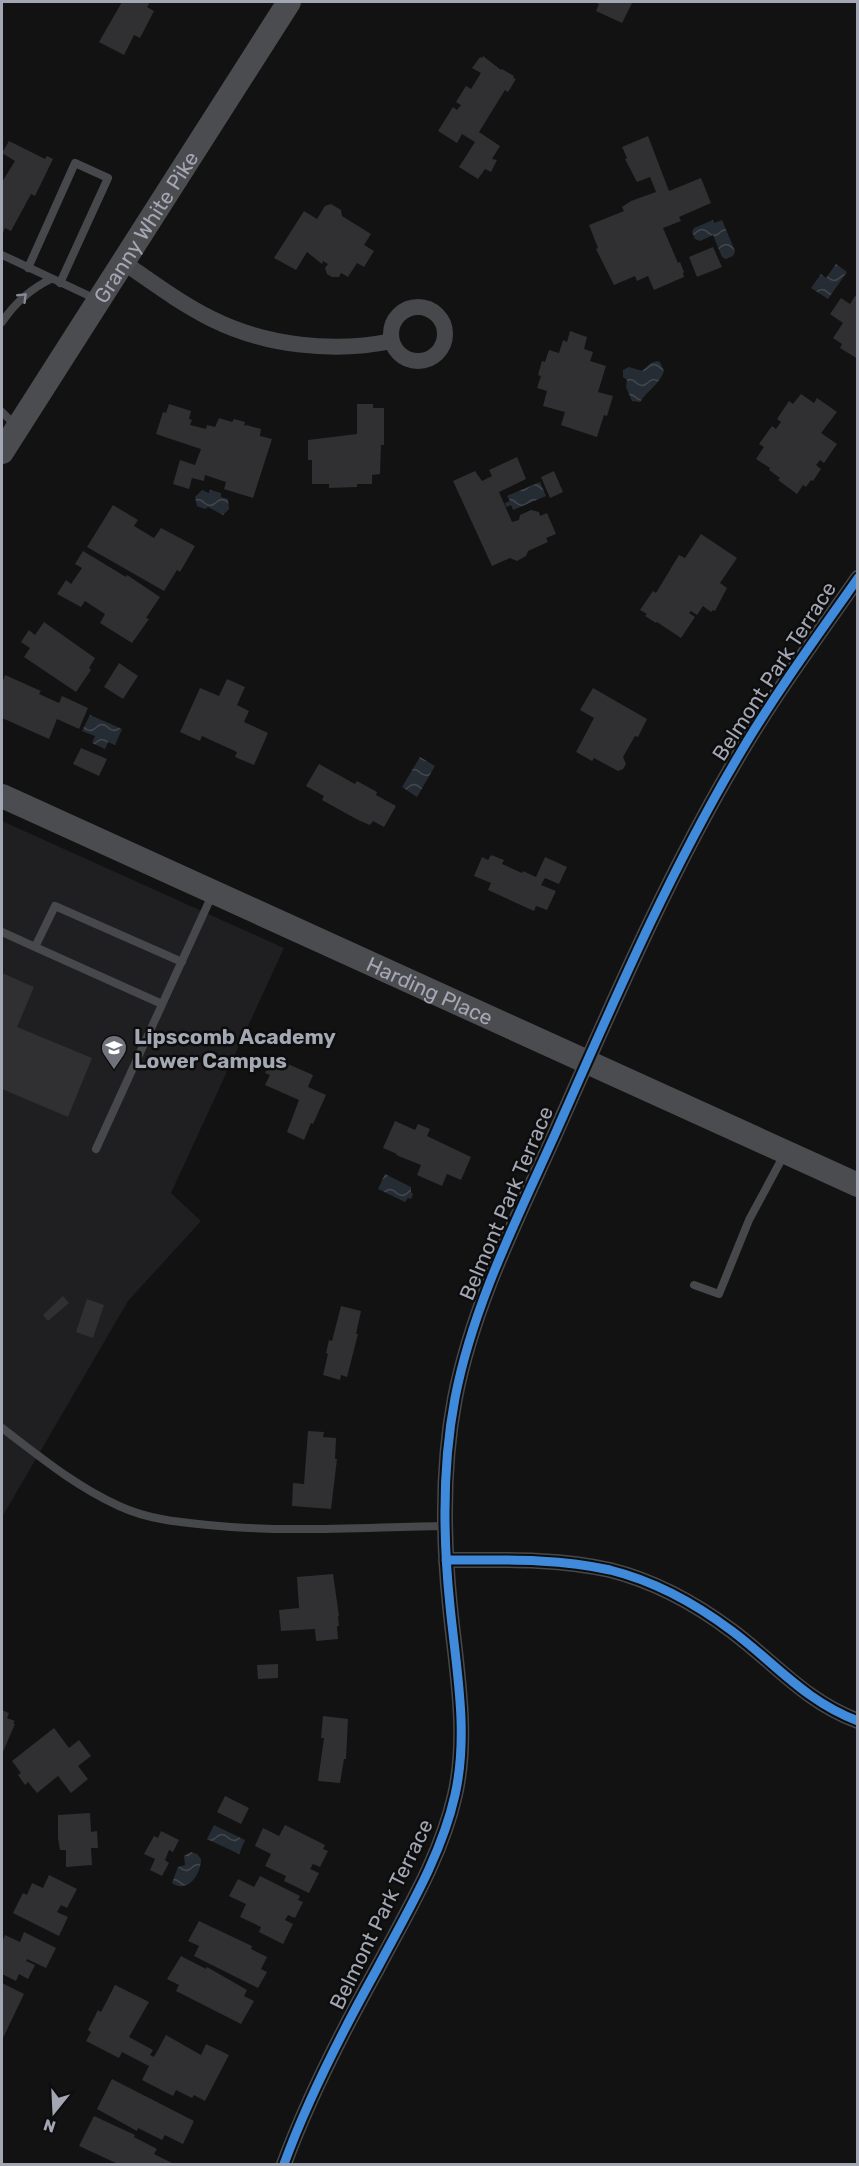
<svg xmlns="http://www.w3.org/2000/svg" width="859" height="2166" viewBox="0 0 859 2166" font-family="Rubik,sans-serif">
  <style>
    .built { fill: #1f1f21 }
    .water { fill: url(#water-waves) }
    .building { fill: #303032 }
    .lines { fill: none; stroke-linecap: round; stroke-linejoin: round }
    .lane { stroke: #47484b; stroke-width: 8 }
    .street { stroke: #47484b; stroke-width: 16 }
    .secondary { stroke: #4b4c4f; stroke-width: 24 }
    .cycleway-casing { stroke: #0d0d0e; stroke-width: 13 }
    .cycleway { stroke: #408adc; stroke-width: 9 }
    .oneway { stroke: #878a94 }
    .labels { text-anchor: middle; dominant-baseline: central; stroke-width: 5; stroke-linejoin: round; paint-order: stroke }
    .street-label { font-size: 21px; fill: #a3a6b3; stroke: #0d0d0e }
    .poi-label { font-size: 21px; font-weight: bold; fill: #a3a6b3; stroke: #0d0d0e; text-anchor: start }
  </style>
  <defs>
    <pattern id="water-waves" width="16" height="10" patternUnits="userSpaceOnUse" patternTransform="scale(1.5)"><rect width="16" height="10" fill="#262c33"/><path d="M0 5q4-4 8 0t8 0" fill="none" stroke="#42484e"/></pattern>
  </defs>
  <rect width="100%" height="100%" fill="#121213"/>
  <path class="built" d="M2,821L284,948L171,1193L201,1221L128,1301L2,1517Z"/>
  <path class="water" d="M713,220L714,223L722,220L735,251L733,256L726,259L722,257L713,235L700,241L695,239L692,232L694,228Z
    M836,264L847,272L828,299L811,288L821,274L826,278Z
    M657,361L660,362L664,371C660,384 647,391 640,402L632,401L626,387L627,380L623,377V370L629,367L642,371L651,363Z
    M540,482L546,496L513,510L511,505L506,507L505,503L510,501L507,496Z
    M202,490L209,493L210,490L221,493V497L228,499L229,509L223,515L208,507L205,509L197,506L195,497Z
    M90,715L122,729L115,745L108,742L105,749L92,743L95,736L82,731Z
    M420,757L435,766L417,797L402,787Z
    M385,1174L411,1187V1192L413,1194L411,1199L408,1198L405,1202L378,1189Z
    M214,1825L245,1840L239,1854L207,1839Z
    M191,1852L197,1854L201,1859C201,1875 187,1894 172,1883L178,1867L185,1865L184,1856Z"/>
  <path class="building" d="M122,2H150L147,7L154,11L140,38L134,35L124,55L99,42Z
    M593,2H630L632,3L622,23L596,11L599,4Z
    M483,56L501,70L502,69L514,76L513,78L516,79L508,92L505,90L479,132L500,146L492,159L497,160L491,172L485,169L478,179L459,167L475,142L462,134L457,143L438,131L453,107L457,110L461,105L456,102L466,86L471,89L481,73L472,68L480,57L482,58Z
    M648,136L669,191L701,178L711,203L679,217L681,221L663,228L678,263L680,262L684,272L683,273L684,277L654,290L648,276L637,281L635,276L614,285L596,249L598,248L589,225L624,211L622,207L631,201L656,192L650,177L637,182L625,159L627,158L622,147Z
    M9,141L45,159L47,156L53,159L35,196L31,194L11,231L5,228L2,235V182L15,161L2,153Z
    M331,204L341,210L342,216L371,234L364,245L374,251L364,267L357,263L348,277L341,273L339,277H332L327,274L325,268L328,264L323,261L322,264L307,252L296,270L274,258L304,211L317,219L325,206Z
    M713,247L722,267L697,277L689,257Z
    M858,292V359L840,348L842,344L833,338L843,323L830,314L841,298L850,304Z
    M570,331L587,337L584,349L593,352L590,361L606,366L598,392L613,396L607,416L604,415L597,437L561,425L565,412L543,406L547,391L537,388L541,376L538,375L542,361L545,362L549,350L559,353L563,340L567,342Z
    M801,394L814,403L817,398L837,412L821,433L837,444L824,463L820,460L816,465L821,469L813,481L811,480L806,487L803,485L797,494L778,480L780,478L769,470L770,468L756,459L764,447L759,444L772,426L776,429L781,422L777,419L789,401L793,404Z
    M169,404L191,411L189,419L192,420L190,425L206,429L207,425L215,427L219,418L232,422L234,419L245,422L244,426L246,425L261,429L260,436L272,439L253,498L224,489L226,482L205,475L204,481L192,478L189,489L173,484L180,460L195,465L201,449L156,434L163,412L166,413Z
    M357,404H373V408H384V445H381L380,474L372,475V484H357V487L329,488V484H312V460H308V440L357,434Z
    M517,457L526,479L499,492L512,522L519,520L520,515L531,510L539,512L540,516L547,513L556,534L546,538L548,542L528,551L526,556L517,561L510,558L492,566L453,481L475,471L482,481L492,476L489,470Z
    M554,471L563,492L550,498L541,477Z
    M113,505L138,520L134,526L154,538L161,528L195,546L180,572L177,570L164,591L87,547Z
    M701,534L737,558L720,583L727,588L715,611L713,610L711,612L703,606L697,615L691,611L689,613L695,617L681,638L657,622L656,623L645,616L647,614L640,610L653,591L656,593L679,555L685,558Z
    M83,551L126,577L127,575L160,597L146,618L149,619L132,643L100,623L105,614L85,601L81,607L57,594L66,580L71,584L82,568L75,564Z
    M44,622L95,658L89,668L91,670L76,692L24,657L30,648L21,642L29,630L35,635Z
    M119,663L138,676L123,699L104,687Z
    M5,675L41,691L39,694L59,703L62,696L88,708L79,729L57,719L49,739L2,718V684Z
    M227,679L245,687L237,705L249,711L244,722L268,733L254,765L235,757L237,752L202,736L200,741L180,732L200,688L219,696Z
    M593,688L647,719L638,737L635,736L623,757L626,764L623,769L618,771L594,758L592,761L576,752L594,718L580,710Z
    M81,748L107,759L99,776L73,764Z
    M319,764L355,784L357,781L377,792L376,795L396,806L384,827L373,821L370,825L358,820L322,800L324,796L306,786Z
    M491,855L504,860L502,864L522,873L523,871L536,877L545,857L567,867L559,884L545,878L541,885L556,891L547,910L536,906L534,911L488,890L491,883L474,876L482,857L488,860Z
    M2,973L34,987L17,1027L92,1058L68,1117L2,1089Z
    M272,1057L313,1075L308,1087L326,1095L313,1124L311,1123L304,1140L287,1132L299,1100L265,1085L270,1075L265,1073Z
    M395,1121L415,1130L418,1124L430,1129L427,1136L471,1157L461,1180L447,1174L442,1186L417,1175L421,1165L396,1155L397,1154L383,1148Z
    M63,1296L69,1303L48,1321L43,1315Z
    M87,1299L104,1305L93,1338L76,1332Z
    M341,1306L361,1311L356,1334H358L347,1377L341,1375L340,1380L323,1375L328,1354L326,1353L329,1340L332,1341Z
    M308,1431L324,1432L323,1437L336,1438L335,1459H337L331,1509L292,1506L293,1483L304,1484Z
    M333,1574L339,1616H338L339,1626H337L338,1639L316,1641L315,1629L281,1631L279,1610L299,1608L297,1577Z
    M278,1664V1678L258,1679L257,1665Z
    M2,1710L9,1713L7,1718L15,1721L13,1723L15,1724L2,1754Z
    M323,1716L348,1719L346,1759H344L340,1783L318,1781L324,1738H321Z
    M54,1728L69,1748L79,1740L91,1756L78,1766L88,1779L71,1793L58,1776L37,1793L28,1782L25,1785L18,1775L21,1773L12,1761Z
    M225,1796L249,1808L241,1824L217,1812Z
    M90,1813L91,1832L97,1831L98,1848H91L92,1865L66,1867V1850H60L58,1838V1815Z
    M285,1825L325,1845L323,1849L328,1851L320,1867L313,1864L310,1869L319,1873L309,1893L284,1881L286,1876L265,1866L271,1854L255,1846L263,1828L279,1836Z
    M161,1831L179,1840L173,1852L169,1850L165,1860L169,1863L162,1876L150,1870L155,1859L144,1854L154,1836L158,1838Z
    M49,1875L77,1889L67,1908L61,1905L57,1912L68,1917L59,1936L13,1913L23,1893L27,1895L32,1883L43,1888Z
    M260,1876L300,1896L298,1900L303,1902L295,1918L288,1915L285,1920L293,1924L283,1944L259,1932L261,1927L240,1917L246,1904L229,1896L238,1879L254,1887Z
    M199,1921L252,1946L251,1949L267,1957L261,1969L267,1972L258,1988L194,1956L199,1946L188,1941Z
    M24,1932L56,1948L46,1968L27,1959L26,1961L35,1965L28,1979L19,1974L16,1981L2,1974V1942L5,1935L20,1942Z
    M181,1956L206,1969L207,1967L247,1990L244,1996L254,2001L241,2024L176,1991L179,1985L167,1979Z
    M2,1983L24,1994L2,2040Z
    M115,1985L149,2002L129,2037L153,2050L150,2055L154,2057L166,2035L201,2055L206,2044L229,2055L205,2101L194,2095L192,2098L176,2090L173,2096L142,2080L149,2066L122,2052L119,2058L86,2041L91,2032L88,2030L98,2010L101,2012Z
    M112,2079L194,2121L183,2144L165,2135L162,2140L138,2128L137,2131L97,2109Z
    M94,2116L135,2135L134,2137L157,2149L154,2154L174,2164H118L79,2146Z"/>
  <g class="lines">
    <path class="lane" d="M2,255L98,300
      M28,268L75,163L108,178L60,283
      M2,322C15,303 30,289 51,279
      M2,412L17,427
      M2,932L35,947
      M162,1004L35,947L55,906L182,962
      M96,1149L213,893
      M694,1285L719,1294L749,1220L785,1153
      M2,1428C39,1456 75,1486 119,1506C147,1519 177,1522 208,1525C287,1533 366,1527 445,1526"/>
    <path class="street" d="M123,262C152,282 180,303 212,319C266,346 334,353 392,341
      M391 334a27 27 0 1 1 54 0a27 27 0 1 1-54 0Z
      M446,1560C500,1560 557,1558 610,1570C654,1581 696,1604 732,1631C776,1664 805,1701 858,1721
      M284,2164C309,2096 342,2032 377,1969C406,1914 441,1857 455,1795C469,1733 456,1668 450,1606C443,1538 442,1466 455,1398C473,1305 517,1219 556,1132C613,1003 669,872 742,750C777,691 818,635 858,578"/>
    <g class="secondary">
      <path id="s1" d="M2,452L289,2"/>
      <path id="s2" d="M2,796L858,1185"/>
    </g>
    <defs>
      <path id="cycleway" d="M446,1560C500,1560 557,1558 610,1570C654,1581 696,1604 732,1631C776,1664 805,1701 858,1721
        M284,2164C309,2096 342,2032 377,1969C406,1914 441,1857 455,1795C469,1733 456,1668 450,1606C443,1538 442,1466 455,1398C473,1305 517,1219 556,1132C613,1003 669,872 742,750C777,691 818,635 858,578"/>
    </defs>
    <use href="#cycleway" class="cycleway-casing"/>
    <use href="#cycleway" class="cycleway"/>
  </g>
  <defs><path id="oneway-chevron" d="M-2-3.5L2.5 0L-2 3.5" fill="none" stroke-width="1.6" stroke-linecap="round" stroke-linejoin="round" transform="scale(1.5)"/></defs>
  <use class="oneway" href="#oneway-chevron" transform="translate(23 297) rotate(-44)"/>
  <defs>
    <symbol id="school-pin" viewBox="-11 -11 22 30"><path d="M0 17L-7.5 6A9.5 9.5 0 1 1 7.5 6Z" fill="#70727b" stroke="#0d0d0e"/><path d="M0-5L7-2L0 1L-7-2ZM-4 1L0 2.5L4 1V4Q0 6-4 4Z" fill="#fff"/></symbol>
  </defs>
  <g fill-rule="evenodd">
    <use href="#school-pin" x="99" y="1033" width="30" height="40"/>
  </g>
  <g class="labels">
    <g class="street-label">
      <text stroke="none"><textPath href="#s1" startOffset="267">Granny White Pike</textPath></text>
      <text transform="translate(774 671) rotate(-57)">Belmont Park Terrace</text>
      <text stroke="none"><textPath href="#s2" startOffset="470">Harding Place</textPath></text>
      <text transform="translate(506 1203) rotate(-67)">Belmont Park Terrace</text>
      <text transform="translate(381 1914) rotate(-64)">Belmont Park Terrace</text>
    </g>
    <g class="poi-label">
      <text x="134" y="1036">Lipscomb Academy<tspan x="134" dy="24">Lower Campus</tspan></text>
    </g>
  </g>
  <rect width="859" height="2166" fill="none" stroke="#a3a6b3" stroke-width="6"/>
  <g transform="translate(54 2112) rotate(198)" stroke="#0d0d0e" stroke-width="4.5" paint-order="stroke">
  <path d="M0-4.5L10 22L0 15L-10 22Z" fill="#a3a6b3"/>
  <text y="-9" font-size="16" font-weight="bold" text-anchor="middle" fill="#a3a6b3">N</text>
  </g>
</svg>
